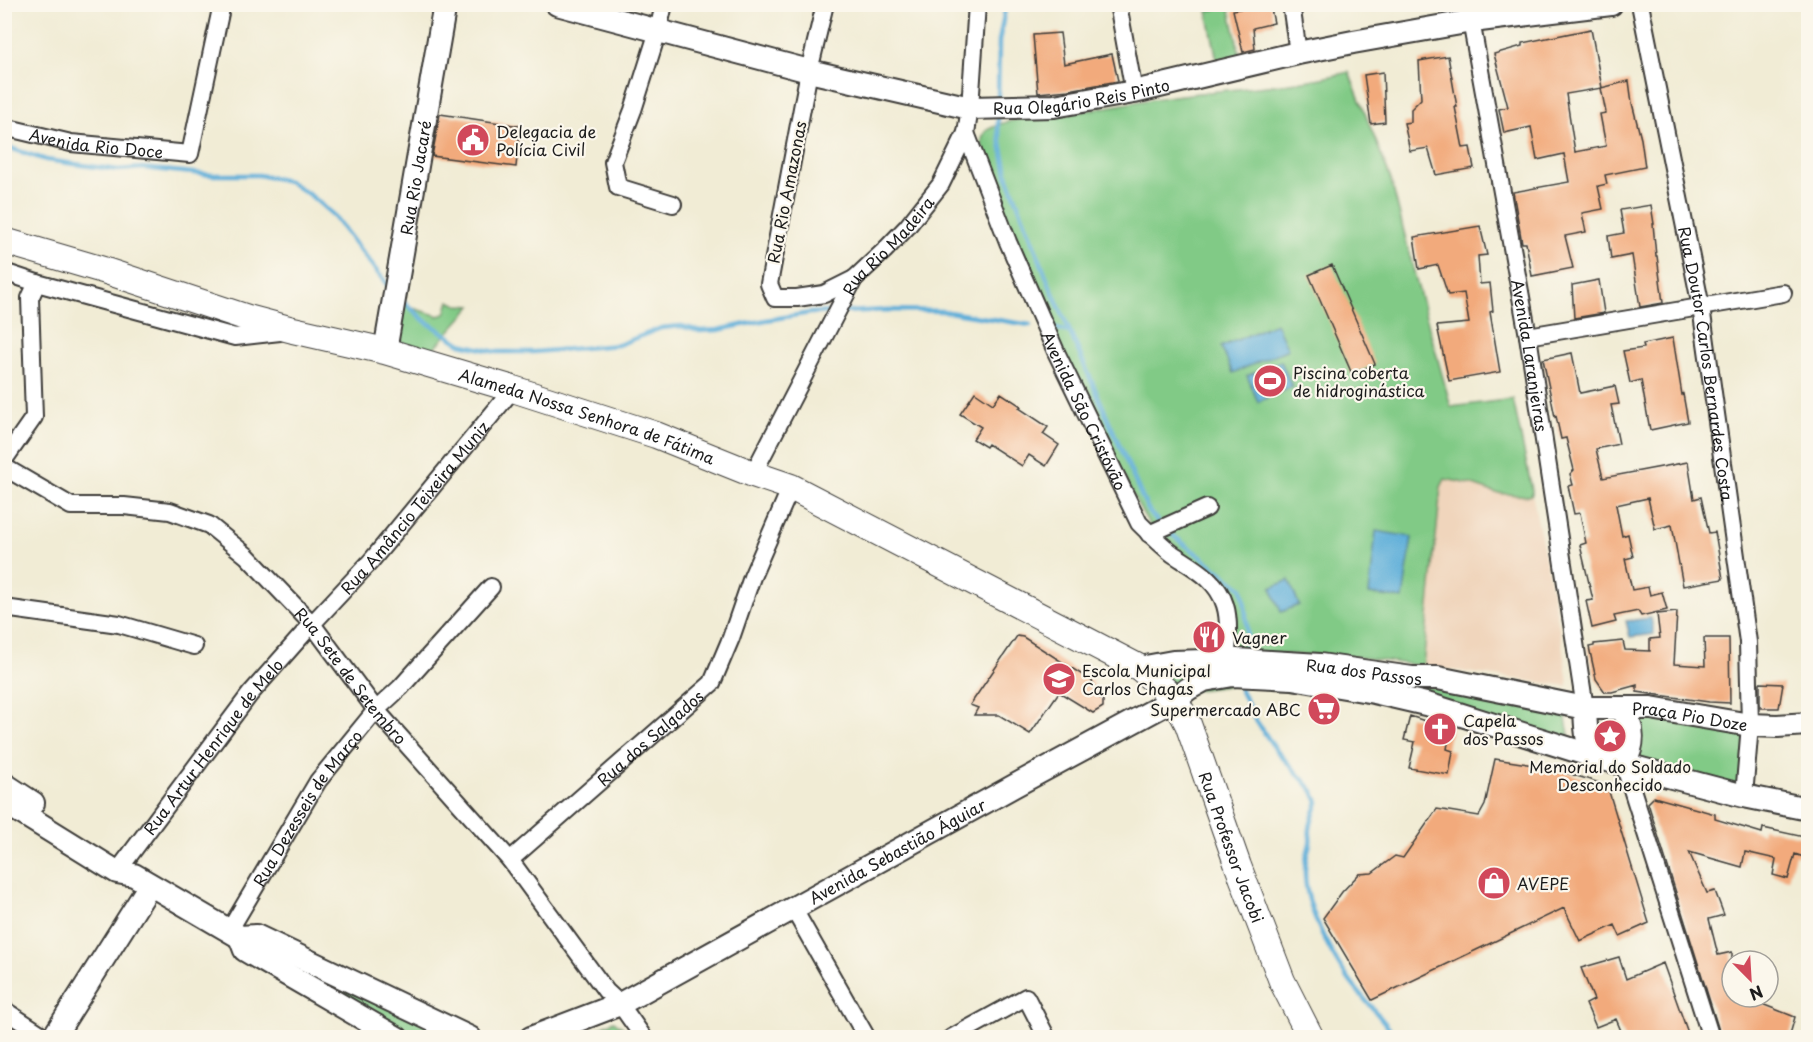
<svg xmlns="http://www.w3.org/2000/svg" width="1813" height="1042" viewBox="0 0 1813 1042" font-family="'Playpen Sans',sans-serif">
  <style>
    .built { fill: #f0d5bc }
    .green { fill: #81ca86; stroke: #4e7351; stroke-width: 1.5 }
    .water { fill: #5fafd9; stroke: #3e667a; stroke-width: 1.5 }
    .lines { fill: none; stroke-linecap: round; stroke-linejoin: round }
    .stream { stroke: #5fafd9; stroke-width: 4.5 }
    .building { fill: #f2aa7b }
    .street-casing { stroke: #3c3b38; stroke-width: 20 }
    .secondary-casing { stroke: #3c3b38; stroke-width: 26 }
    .primary-casing { stroke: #3c3b38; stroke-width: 28 }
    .street { stroke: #fff; stroke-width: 16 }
    .secondary { stroke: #fff; stroke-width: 22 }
    .primary { stroke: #fff; stroke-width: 26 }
    .labels { text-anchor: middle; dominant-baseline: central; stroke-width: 4.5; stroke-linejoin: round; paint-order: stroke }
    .street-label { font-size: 16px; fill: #1c1c1c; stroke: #fbf7ec }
    .poi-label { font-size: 16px; fill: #1c1c1c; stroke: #fbf7ec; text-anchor: start }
  </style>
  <rect width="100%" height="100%" fill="#fbf7ec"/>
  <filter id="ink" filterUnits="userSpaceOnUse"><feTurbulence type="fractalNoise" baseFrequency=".0167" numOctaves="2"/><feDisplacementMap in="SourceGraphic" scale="12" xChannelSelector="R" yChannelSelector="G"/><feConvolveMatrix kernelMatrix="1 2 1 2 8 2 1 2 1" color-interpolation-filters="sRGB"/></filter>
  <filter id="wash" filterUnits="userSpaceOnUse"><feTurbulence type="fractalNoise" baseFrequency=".008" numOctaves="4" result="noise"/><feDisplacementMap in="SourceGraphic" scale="24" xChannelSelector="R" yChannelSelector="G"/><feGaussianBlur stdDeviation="1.35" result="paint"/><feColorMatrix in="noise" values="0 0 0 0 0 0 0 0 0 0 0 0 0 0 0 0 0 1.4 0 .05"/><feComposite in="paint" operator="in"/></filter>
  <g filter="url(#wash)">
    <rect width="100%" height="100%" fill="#f1ecd5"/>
    <path class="built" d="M1349,72L1391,180L1416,280L1451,407L1513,399L1560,631L1568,682L1567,686L1423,666L1441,487L1242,89L1300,82Z"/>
    <path class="green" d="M1229,6L1241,60L1218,65L1207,11Z
      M1349,72L1391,180L1416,280L1451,407L1513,399L1532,490V495L1528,496L1496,493L1470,484L1445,479L1441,487L1423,666L1349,656L1231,653L1232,610L1184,554L1150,525L1141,511L1057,343L1016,241L982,144C982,137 983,132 989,129C1014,115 1047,118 1074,113C1110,107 1146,99 1182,95C1238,88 1294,86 1349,72Z
      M449,301L458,305L472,306L432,351L408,345L393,339L399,304L439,316L445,314Z
      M1291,665L1571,710L1566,719L1570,740L1290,677L1177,693L1164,671Z
      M1638,717L1746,728L1740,791L1630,760Z
      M1597 734a13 13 0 1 1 26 0a13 13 0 1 1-26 0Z
      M250,948L460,1037H409Z
      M614,1021L627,1031L631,1037H582Z"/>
    <path class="water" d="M1276,323L1288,349L1233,373L1221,347Z
      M1281,361L1292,387L1258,402L1247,376Z
      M1376,531L1412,537L1403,599L1369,594Z
      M1289,580L1299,605L1281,612L1271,588Z
      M1651,618L1654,634L1630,637L1626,621Z"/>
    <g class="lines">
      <path class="stream" d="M998,100L999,41L1006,4
        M998,115V128L1008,178L1050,286L1142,497L1150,513L1161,525
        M4,146L46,160L118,170L142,168L213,175H259L288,181L310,195L332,214L389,287
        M401,299L425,321L461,344L496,352H534L618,345L661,328L681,326L700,331L718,330L766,320L810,313L833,312
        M841,312L889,310L942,311L1030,325
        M1055,328L1069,332
        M1167,531L1242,588C1246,609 1249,634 1245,655
        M1241,681L1240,689L1255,719L1276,750L1313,791L1318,802C1315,810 1311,820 1310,829C1309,833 1311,838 1310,843C1308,852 1305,860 1305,870C1304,909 1336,966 1361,995C1373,1009 1385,1022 1396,1038"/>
    </g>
    <g id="blocks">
      <path class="building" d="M1250,4H1270L1274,23L1253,28L1255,49L1243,52L1233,10L1250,7Z
        M1591,29L1602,88L1566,94L1575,152L1606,146L1600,114L1606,113L1601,88L1629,81L1632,103L1641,139L1645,167L1605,175L1607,184L1598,186L1603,209L1582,213L1586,232L1565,236L1573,268L1532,276L1526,243H1522L1513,192L1569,182L1564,154L1537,160L1531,127L1504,133L1499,109L1508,107L1494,54L1522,46V43Z
        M1060,33L1064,64L1112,54L1118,81L1069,90L1038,93L1033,35Z
        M1448,56L1457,107H1455L1463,148L1470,147L1474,168L1436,175L1428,148L1410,151L1404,123L1411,122V109L1421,99L1419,61Z
        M1383,72L1385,122L1371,124L1364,75Z
        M440,114L520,126L516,167L432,156Z
        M1651,205L1654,224H1653L1656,256H1657L1663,303L1640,307L1632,255L1611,259L1608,236L1624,233L1620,210Z
        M1480,226L1487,255L1478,256L1480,284L1490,283L1493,311L1490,312L1500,372L1449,381L1437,326L1469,323L1464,293L1448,295L1438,265L1419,269L1414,237Z
        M1332,265L1375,364L1352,374L1309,275Z
        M1599,280L1604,313L1574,318L1572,285Z
        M1673,338L1682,395L1683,394L1688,422L1650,430L1641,380L1630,383L1623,351L1644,348L1643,344Z
        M1572,353L1580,393L1615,386L1619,404L1611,405L1619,444L1596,449L1603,478L1688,462L1694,499L1701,497L1709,533L1715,532L1723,579L1683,586L1672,525L1655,529L1648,498L1616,505L1622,536L1628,534L1633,557L1625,559L1632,590L1648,587L1650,595L1662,592L1667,610L1641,616L1638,611L1614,616L1616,622L1592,628L1586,601L1593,600L1580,545L1586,543L1580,513L1574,514L1568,486L1573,485L1570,474L1574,470L1566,438L1561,439L1556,416L1555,417L1543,359Z
        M975,392L993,404L1001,393L1021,406L1019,408L1048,427L1043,434L1059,445L1046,466L1029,455L1022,466L988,444L986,447L973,439L981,427L960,414Z
        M1677,612L1674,664L1705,666L1704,638H1729L1730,703L1709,702L1637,692V685L1612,692H1605L1596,679L1589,647L1594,646V644L1623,641L1625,650L1650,651V639L1660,638L1657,614Z
        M1017,636L1023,637L1092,681L1100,698L1103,700V707L1093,713L1059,692L1030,734L999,715H974L978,708L970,705Z
        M1760,683L1783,684L1779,708H1760Z
        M1410,716L1431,723V720L1451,726L1447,749L1453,751L1449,775L1409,768L1415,742L1404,740Z
        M1495,759L1547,767L1607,785L1649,923L1620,936L1615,925L1580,941L1564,908L1372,1000L1323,918L1342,892L1359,874L1372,873L1395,856L1403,858L1437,809L1479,816L1485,805Z
        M1654,797L1715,814V819L1762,833L1763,828L1809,838V859L1795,854L1788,879L1773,875L1776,859L1745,852L1742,867L1689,852L1707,893L1715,891L1724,915L1709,919L1718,955L1732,952V999L1762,1004L1795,1017L1789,1038L1721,1037L1648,803Z
        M1619,957L1626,979L1663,963L1688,1033L1680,1038H1624L1616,1019L1596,1027L1586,1004L1594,1000L1581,968Z"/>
    </g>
  </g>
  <g filter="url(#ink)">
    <use href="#blocks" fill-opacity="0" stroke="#3c3b38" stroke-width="1.5"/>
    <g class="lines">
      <defs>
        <g id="street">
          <path d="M664,4L658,31L633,110L613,162L618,187L673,204"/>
          <path d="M825,4L809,71L769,284L775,298H797L824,294L854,279"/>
          <path d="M1118,4L1134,92"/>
          <path d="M1291,4L1298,53"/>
          <path id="s1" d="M1468,4L1528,336L1585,708"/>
          <path id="s2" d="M1640,4L1701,307L1748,642L1750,725L1744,796"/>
          <path id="s3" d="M4,127L71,143L190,154L222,4"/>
          <path id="s4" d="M966,133L1008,242L1057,354L1139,523C1150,534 1161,545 1173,554C1194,568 1217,579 1225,605C1230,621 1228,644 1226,660"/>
          <path d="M4,272L37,283L235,337L280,332"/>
          <path d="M1528,336L1783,293"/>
          <path d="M4,460L34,417L30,298L37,283"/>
          <path id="s5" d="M4,467L71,506H124L170,511L209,525L247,556L312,624L376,710L510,860L606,991L620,1004L644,1038"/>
          <path id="s6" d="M753,474L854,279L884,251L907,227L941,184L966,133L970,108L977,4"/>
          <path d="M1149,534L1207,508"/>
          <path d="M4,608L119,624L194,646"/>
          <path d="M1624,764L1711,1038"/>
          <path id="s7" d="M510,860L712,683L731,638L752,577L791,487"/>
          <path id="s8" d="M117,872L250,694L312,624L371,561L513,389"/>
          <path d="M793,908L867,1038"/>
          <path id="s9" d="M229,931L318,781L376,710L400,688L491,587"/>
          <path d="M4,1010L47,1038"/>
          <path d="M951,1038L1026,997L1047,1038"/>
        </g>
        <g id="secondary">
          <path id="s10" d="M557,4L809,71L970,108L1054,106L1134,92L1298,53L1353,42L1472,21L1611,4"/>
          <path id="s11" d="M385,351L445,4"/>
          <path id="s12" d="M1140,668L1173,662L1236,660L1320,665L1412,678H1438L1585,708H1651L1750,725L1777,726L1808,724"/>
          <path d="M1585,708C1586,726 1585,742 1596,757"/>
          <path d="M1621,708C1635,727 1635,744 1624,764"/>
          <path d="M4,784L33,803"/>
          <path d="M4,802L117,872L134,875L240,937L256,936L470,1038"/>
          <path d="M240,937L245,950L397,1038"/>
          <path d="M53,1038L150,885"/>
          <path id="s13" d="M531,1038L620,1004L1014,786L1175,699L1188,689L1204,680L1233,675L1292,678L1374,692L1430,705L1596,757L1744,796L1808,809"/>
        </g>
        <g id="primary">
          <path id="s14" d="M4,241L103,270L248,318L293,330L385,351L513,389L656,435L753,474L791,487L1140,668L1175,699L1188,724L1238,866L1282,981L1311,1038"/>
        </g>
      </defs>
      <use href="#street" class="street-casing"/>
      <use href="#secondary" class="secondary-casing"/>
      <use href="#primary" class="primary-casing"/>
      <use href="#street" class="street"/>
      <use href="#secondary" class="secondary"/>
      <use href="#primary" class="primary"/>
    </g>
  </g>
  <defs>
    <symbol id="civic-disc" viewBox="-11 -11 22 22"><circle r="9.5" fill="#d1495b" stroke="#fbf7ec"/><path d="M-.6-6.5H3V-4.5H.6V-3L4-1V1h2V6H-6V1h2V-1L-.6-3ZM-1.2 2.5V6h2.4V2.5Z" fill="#fff"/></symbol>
    <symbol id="stadium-disc" viewBox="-11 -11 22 22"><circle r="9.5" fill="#d1495b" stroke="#fbf7ec"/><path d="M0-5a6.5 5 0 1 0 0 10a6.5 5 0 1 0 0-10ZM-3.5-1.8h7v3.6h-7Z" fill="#fff"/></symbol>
    <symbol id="restaurant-disc" viewBox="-11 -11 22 22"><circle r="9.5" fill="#d1495b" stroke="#fbf7ec"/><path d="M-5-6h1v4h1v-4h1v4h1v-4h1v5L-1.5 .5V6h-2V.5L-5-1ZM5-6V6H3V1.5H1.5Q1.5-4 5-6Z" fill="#fff"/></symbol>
    <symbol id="school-disc" viewBox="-11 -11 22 22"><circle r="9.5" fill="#d1495b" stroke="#fbf7ec"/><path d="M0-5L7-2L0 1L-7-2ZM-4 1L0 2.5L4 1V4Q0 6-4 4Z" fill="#fff"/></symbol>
    <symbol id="supermarket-disc" viewBox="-11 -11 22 22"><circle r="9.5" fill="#d1495b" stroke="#fbf7ec"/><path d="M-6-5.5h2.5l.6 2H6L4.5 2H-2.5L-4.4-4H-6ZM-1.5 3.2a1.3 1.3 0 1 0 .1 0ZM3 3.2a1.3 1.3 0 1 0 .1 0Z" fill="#fff"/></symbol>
    <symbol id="church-disc" viewBox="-11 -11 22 22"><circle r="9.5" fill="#d1495b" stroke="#fbf7ec"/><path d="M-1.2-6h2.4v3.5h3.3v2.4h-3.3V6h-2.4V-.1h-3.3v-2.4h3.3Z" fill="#fff"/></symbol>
    <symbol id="sight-disc" viewBox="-11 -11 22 22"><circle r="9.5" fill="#d1495b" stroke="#fbf7ec"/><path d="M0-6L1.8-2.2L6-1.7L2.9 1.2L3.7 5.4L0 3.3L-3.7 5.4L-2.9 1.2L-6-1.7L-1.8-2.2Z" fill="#fff"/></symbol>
    <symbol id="shop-disc" viewBox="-11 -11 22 22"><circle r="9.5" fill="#d1495b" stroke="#fbf7ec"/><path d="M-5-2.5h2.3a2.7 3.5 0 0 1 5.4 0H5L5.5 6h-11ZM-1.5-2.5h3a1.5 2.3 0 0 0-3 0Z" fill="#fff"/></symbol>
  </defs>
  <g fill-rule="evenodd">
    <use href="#civic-disc" x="454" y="121" width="38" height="38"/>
    <use href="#stadium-disc" x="1251" y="362" width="38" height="38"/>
    <use href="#restaurant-disc" x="1190" y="618" width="38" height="38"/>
    <use href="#school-disc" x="1040" y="660" width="38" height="38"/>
    <use href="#supermarket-disc" x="1305" y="690" width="38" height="38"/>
    <use href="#church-disc" x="1421" y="710" width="38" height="38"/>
    <use href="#sight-disc" x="1591" y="717" width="38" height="38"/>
    <use href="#shop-disc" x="1475" y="864" width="38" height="38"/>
  </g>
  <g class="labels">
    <g class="street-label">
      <text stroke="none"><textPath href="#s10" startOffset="538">Rua Olegário Reis Pinto</textPath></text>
      <text stroke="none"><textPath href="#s3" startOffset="94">Avenida Rio Doce</textPath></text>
      <text stroke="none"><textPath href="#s11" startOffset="176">Rua Rio Jacaré</textPath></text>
      <text transform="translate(786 192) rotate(-79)">Rua Rio Amazonas</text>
      <text stroke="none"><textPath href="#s6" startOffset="267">Rua Rio Madeira</textPath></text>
      <text stroke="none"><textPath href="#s1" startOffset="357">Avenida Laranjeiras</textPath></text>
      <text stroke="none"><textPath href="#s2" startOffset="366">Rua Doutor Carlos Bernardes Costa</textPath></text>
      <text stroke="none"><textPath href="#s4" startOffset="302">Avenida São Cristóvão</textPath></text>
      <text stroke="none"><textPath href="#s14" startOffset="609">Alameda Nossa Senhora de Fátima</textPath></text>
      <text stroke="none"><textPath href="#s8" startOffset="471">Rua Amâncio Teixeira Muniz</textPath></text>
      <text stroke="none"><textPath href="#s12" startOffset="225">Rua dos Passos</textPath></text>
      <text stroke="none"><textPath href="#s5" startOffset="426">Rua Sete de Setembro</textPath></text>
      <text stroke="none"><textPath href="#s12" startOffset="555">Praça Pio Doze</textPath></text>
      <text stroke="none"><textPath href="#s7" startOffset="186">Rua dos Salgados</textPath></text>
      <text stroke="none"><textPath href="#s8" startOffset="158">Rua Artur Henrique de Melo</textPath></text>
      <text stroke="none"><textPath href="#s9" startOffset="146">Rua Dezesseis de Março</textPath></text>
      <text stroke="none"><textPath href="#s14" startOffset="1424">Rua Professor Jacobi</textPath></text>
      <text stroke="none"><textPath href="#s13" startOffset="412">Avenida Sebastião Águiar</textPath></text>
    </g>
    <g class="poi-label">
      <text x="496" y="131">Delegacia de<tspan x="496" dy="18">Polícia Civil</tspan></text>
      <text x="1293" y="372">Piscina coberta<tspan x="1293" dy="18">de hidroginástica</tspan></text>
      <text x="1232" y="637">Vagner</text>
      <text x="1082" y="670">Escola Municipal<tspan x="1082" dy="18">Carlos Chagas</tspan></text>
      <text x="1301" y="709" text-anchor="end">Supermercado ABC</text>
      <text x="1463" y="720">Capela<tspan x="1463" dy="18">dos Passos</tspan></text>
      <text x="1610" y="766" text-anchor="middle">Memorial do Soldado<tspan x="1610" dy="18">Desconhecido</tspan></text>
      <text x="1517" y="883">AVEPE</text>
    </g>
  </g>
  <rect width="1813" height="1042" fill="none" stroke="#fbf7ec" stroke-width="24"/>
  <g transform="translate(1750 979) rotate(156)"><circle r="28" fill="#fbf7ec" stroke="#a29f99" stroke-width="1.5"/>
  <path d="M0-4.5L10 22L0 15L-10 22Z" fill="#d1495b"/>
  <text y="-9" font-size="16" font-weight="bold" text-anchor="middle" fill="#1c1c1c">N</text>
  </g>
</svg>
